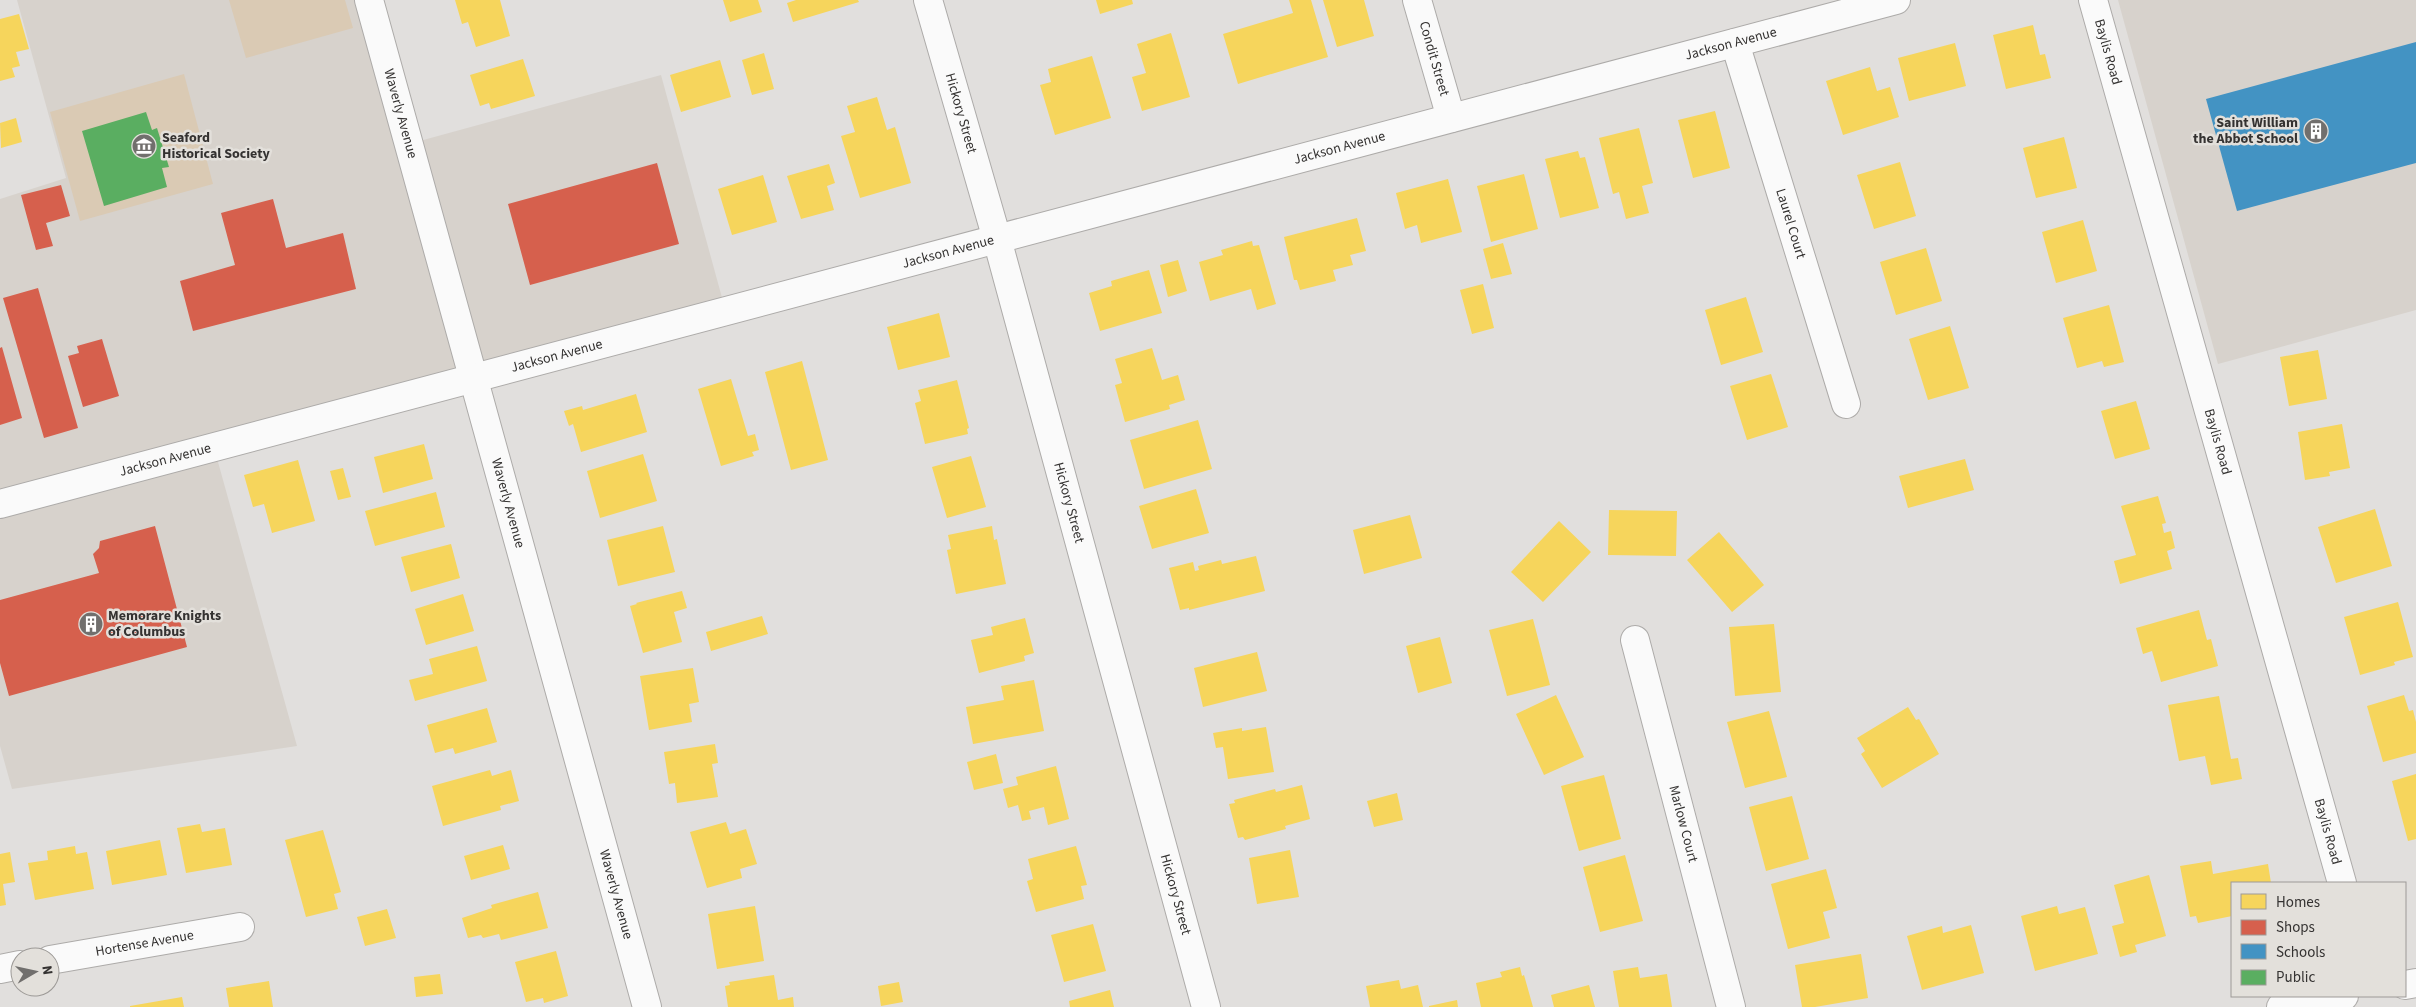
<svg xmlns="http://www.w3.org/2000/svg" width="2416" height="1007" viewBox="0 0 2416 1007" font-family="'Source Sans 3',sans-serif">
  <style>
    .built { fill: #d7d2cc }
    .green { fill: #dacab4 }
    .homes { fill: #f6d55c }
    .shops { fill: #d6604d }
    .schools { fill: #4393c3 }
    .public { fill: #5aae61 }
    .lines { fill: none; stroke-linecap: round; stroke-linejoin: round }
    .minor-casing { stroke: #adaba9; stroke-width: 30 }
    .tertiary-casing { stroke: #adaba9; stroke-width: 30 }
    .minor { stroke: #fafafa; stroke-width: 28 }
    .tertiary { stroke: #fafafa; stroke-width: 28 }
    .labels { text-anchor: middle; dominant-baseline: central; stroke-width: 5; stroke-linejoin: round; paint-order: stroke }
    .street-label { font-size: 14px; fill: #343231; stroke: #e3e0db }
    .poi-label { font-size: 14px; font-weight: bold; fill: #343231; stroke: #e3e0db; text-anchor: start }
  </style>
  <rect width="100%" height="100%" fill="#e1dfdd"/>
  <path class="built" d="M17,0H374L416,142L661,75L724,305L213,444L297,746L12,789L0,746V199L66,178Z
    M2118,0H2416V310L2218,364Z"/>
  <path class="green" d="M229,0H345L353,28L246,58Z
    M184,74L213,184L80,221L50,112Z"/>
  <path class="homes" d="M455,0H500L510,36L476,47L468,22L462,24Z
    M723,0H758L762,12L730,22Z
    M796,0H858L859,2L793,22L787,3Z
    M1096,0H1132L1133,4L1100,14Z
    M1289,0H1311L1328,57L1238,84L1223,34L1293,13Z
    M1323,0H1364L1374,36L1337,47Z
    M19,14L29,49L16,52L20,66L12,68L15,77L0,81V19Z
    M2033,25L2040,55L2045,54L2051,78L2006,89L1993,35Z
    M1171,33L1190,97L1142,111L1132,77L1146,73L1137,44Z
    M1955,43L1966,86L1909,101L1898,58Z
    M764,53L774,89L752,95L742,60Z
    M1092,56L1111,118L1055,135L1040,85L1051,82L1048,69Z
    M523,59L535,96L491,109L489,103L480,106L470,75Z
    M720,60L731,97L681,112L670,75Z
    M1870,67L1877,91L1890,87L1899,117L1843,135L1826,81Z
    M877,97L887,130L895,127L911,183L860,198L841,136L855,132L847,106Z
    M1715,111L1730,168L1693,178L1678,120Z
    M16,118L22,142L1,148L0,123Z
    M1639,128L1653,183L1642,186L1649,213L1626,219L1619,192L1613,194L1599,138Z
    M2064,137L2077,188L2036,198L2023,148Z
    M1578,151L1580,158L1585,157L1599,208L1560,218L1545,159Z
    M1900,162L1916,216L1874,229L1857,175Z
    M829,164L835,183L827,186L834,210L801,219L787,176Z
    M1524,174L1538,229L1491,242L1477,186Z
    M763,175L777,222L732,235L718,189Z
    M1448,179L1462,232L1421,243L1417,225L1405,229L1396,193Z
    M1357,218L1366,251L1350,255L1353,265L1333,270L1336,281L1300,290L1297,280H1294L1284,237Z
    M2083,220L2097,271L2056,283L2042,232Z
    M1252,241L1253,246L1259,245L1276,304L1257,310L1251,289L1210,301L1199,262L1223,255L1221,250Z
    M1503,243L1512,274L1491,279L1483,249Z
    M1926,248L1942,301L1896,315L1880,262Z
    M1178,260L1187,291L1168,297L1160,265Z
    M1149,270L1162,313L1100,331L1089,293L1112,286L1111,281Z
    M1483,284L1494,328L1472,334L1460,290Z
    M1746,297L1763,352L1721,365L1705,310Z
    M2109,305L2124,362L2104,367L2102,361L2077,368L2063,318Z
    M939,313L950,357L898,370L887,327Z
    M1950,326L1969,388L1928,400L1909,339Z
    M1152,348L1162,380L1178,375L1185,400L1169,405L1170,409L1125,422L1115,385L1122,383L1115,359Z
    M2318,350L2327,399L2289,406L2280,357Z
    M802,361L828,460L791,470L765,372Z
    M1771,374L1788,427L1747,440L1730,386Z
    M731,379L748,436L755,434L759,450L752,452L754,456L721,466L698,389Z
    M957,380L969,428L967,429L968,434L925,444L915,403L921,401L918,390Z
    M636,394L647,432L581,452L573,424L569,426L564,411L582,406L583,410Z
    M2136,401L2150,449L2115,459L2101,411Z
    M1198,420L1212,469L1144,489L1130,440Z
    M2342,424L2350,468L2329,472L2330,476L2305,480L2298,432Z
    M424,444L433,479L383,493L374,457Z
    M643,454L657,501L600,518L587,471Z
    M971,456L986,507L947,518L932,467Z
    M1965,459L1974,490L1908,508L1899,476Z
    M298,460L315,521L272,533L264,504L253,507L244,475Z
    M343,468L351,497L338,500L330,471Z
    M1196,489L1209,533L1152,549L1139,506Z
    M436,492L445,527L375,546L365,511Z
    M2158,496L2166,523L2162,524L2164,533L2171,531L2175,548L2167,551L2172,569L2120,584L2114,561L2136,555L2121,506Z
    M2375,509L2392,566L2336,583L2318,527Z
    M1609,510L1677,511L1676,556L1608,555Z
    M1410,515L1422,558L1364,574L1353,530Z
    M1559,521L1591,552L1543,602L1511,572Z
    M663,526L675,572L618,586L607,540Z
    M992,526L994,540L997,539L1006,584L956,594L947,550L951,549L948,535Z
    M1719,532L1764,585L1732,612L1687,560Z
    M451,544L460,578L411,592L401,557Z
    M1256,556L1265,591L1189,610V608L1180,610L1169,568L1193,562L1195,571L1199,570L1198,566L1221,560L1222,564Z
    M682,591L687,608L674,612L682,642L643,653L630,606L637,604L636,603Z
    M463,594L474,631L426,645L415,609Z
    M2398,602L2413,657L2394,662L2395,665L2360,675L2344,617Z
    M2199,610L2207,640L2211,639L2218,666L2161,682L2152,651L2143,654L2136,628Z
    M762,616L768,634L711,651L706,632Z
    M1025,618L1034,653L1024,656L1025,661L979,673L971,640L993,635L991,627Z
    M1533,619L1550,685L1507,696L1489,630Z
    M1774,624L1781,692L1735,696L1729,627Z
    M1440,637L1452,683L1418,693L1406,646Z
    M477,646L487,681L415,701L409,680L433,674L429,659Z
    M1257,652L1267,691L1203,707L1194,668Z
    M693,668L699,702L689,704L692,722L649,730L640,676Z
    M1034,680L1044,731L973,744L966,707L1004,700L1001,686Z
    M1556,695L1584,757L1544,775L1516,714Z
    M2404,695L2409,711L2413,710L2416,722V753L2383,762L2367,706Z
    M2219,696L2231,759L2238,758L2242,779L2211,785L2205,756L2179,761L2168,705Z
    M1908,707L1916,720L1919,719L1939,754L1882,788L1861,754L1865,751L1857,738Z
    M487,708L497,742L455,754L453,748L435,753L427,725Z
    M1769,711L1787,777L1745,788L1727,722Z
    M1266,727L1274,772L1228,779L1223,747L1216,748L1213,733L1242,728V731Z
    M715,744L718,763L712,764L718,797L677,803L675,783L669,784L664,752Z
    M996,754L1003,783L974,790L967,762Z
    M1056,766L1069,819L1048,825L1044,807L1029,811L1031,819L1022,821L1018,805L1008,808L1003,789L1018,785L1016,777Z
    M490,770L492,776L511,770L519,801L500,806L501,810L443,826L432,786Z
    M2416,774V839L2408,841L2392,781Z
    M1604,775L1621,839L1579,851L1561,786Z
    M1302,785L1310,819L1285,826L1286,829L1245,840L1243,837L1238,838L1229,804L1235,803L1234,800L1275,789L1276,792Z
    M1397,793L1403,820L1374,827L1367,801Z
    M1792,796L1809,859L1766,871L1749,807Z
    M726,822L730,834L746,829L757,864L740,869L742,878L707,888L690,832Z
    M200,824L202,832L225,828L232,865L186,873L177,828Z
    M323,830L341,892L334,894L338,909L306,917L285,840Z
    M160,840L167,875L112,885L106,851Z
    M503,845L510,869L471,880L464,856Z
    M75,846L76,854L87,852L94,889L35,900L28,863L48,860L47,851Z
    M1076,846L1087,885L1081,886L1084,899L1036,912L1027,881L1033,879L1028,859Z
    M1290,850L1299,897L1257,904L1249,858Z
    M10,852L15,882L3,884L6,905L0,906V854Z
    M1625,855L1643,921L1600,932L1583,867Z
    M2211,861L2213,874L2268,864L2271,883H2232V916L2198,923L2196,916L2190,917L2180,866Z
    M1826,869L1837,908L1823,912L1830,938L1788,949L1771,884Z
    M2149,875L2166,936L2135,945L2137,952L2120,957L2112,926L2124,923L2114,885Z
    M538,892L548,928L501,940L499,934L483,938L481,935L468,938L462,918L492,908L491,905Z
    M755,906L764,961L717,969L708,914Z
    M2057,906L2059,914L2085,907L2098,954L2035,971L2021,916Z
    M387,909L396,938L365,946L357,917Z
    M1093,924L1106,971L1064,982L1051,935Z
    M1971,925L1984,973L1922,990L1907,936L1942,926L1943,933Z
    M556,951L568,996L544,1003L543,998L526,1002L515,962Z
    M1861,954L1868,998L1815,1007H1802L1795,965Z
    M1520,967L1522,976L1524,975L1533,1007H1481L1476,983L1502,977L1500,972Z
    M1638,967L1640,978L1667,974L1672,1007H1619L1613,971Z
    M440,974L443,994L416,997L414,977Z
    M774,975L778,1000L793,997L794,1007H728L725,986L730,985L729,982Z
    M1399,980L1401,989L1418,985L1423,1007H1370L1366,986Z
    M269,981L273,1007H229L226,988Z
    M899,982L903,1002L881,1006L878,986Z
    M1589,985L1595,1007H1554L1551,995Z
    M1110,990L1114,1007H1070L1069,1001Z
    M182,997L184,1007H130V1006Z
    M1457,1000L1458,1007H1429V1006Z"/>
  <path class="shops" d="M657,163L679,244L530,285L508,204Z
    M61,185L70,216L46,223L53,246L36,250L21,195Z
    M273,199L286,248L343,233L356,289L193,331L180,281L235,265L221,213Z
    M38,288L78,428L44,438L3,298Z
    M102,339L119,396L83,407L68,356L79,353L77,346Z
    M2,347L22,418L0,425V348Z
    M155,526L187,647L9,696L0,663V600L99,573L93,554L99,548L100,541Z"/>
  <path class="schools" d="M2416,42V163L2237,211L2206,99Z"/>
  <path class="public" d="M146,112L152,130L157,128L169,167L162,168L167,187L104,206L82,131Z"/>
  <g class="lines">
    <defs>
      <g id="minor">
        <path id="s1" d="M369,0L647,1007"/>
        <path id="s2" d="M928,0L997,239L1206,1007"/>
        <path id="s3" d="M1417,0L1451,118"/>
        <path id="s4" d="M2093,0L2342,883"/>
        <path id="s5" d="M1735,43L1846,404"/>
        <path id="s6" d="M0,504L1896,0"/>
        <path id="s7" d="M1635,640L1731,1007"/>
        <path id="s8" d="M50,960L240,927"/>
        <path d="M0,969L20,965"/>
      </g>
      <path id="tertiary" d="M2405,985L2416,983
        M2281,1007L2344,996"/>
    </defs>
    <use href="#minor" class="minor-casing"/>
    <use href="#tertiary" class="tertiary-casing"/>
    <use href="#minor" class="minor"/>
    <use href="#tertiary" class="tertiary"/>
  </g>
  <defs>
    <symbol id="building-disc" viewBox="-11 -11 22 22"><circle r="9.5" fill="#716f6d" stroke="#e3e0db"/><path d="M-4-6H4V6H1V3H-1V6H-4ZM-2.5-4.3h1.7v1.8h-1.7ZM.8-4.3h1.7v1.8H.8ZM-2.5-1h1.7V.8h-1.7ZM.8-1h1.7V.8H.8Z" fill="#fff"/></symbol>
    <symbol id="museum-disc" viewBox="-11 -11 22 22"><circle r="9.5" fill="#716f6d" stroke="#e3e0db"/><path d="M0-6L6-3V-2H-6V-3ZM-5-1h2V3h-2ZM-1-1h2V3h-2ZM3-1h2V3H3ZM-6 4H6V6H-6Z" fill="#fff"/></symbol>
  </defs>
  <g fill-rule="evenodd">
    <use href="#building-disc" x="2302" y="117" width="28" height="28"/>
    <use href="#museum-disc" x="130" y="132" width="28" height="28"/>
    <use href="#building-disc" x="77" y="610" width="28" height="28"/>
  </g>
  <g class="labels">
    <g class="street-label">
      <text stroke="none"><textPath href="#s6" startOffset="1791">Jackson Avenue</textPath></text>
      <text stroke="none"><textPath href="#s4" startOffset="54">Baylis Road</textPath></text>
      <text stroke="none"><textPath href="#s3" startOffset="61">Condit Street</textPath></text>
      <text stroke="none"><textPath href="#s1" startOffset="118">Waverly Avenue</textPath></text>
      <text stroke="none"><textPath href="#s2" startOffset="118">Hickory Street</textPath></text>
      <text stroke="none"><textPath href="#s6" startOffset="1386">Jackson Avenue</textPath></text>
      <text stroke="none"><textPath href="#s5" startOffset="189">Laurel Court</textPath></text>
      <text stroke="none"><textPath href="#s6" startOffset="981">Jackson Avenue</textPath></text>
      <text stroke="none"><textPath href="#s6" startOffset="576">Jackson Avenue</textPath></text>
      <text stroke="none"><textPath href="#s4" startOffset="459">Baylis Road</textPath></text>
      <text stroke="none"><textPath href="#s6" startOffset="171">Jackson Avenue</textPath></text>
      <text stroke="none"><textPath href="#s1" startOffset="522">Waverly Avenue</textPath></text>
      <text stroke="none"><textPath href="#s2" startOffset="522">Hickory Street</textPath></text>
      <text stroke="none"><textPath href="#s7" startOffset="190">Marlow Court</textPath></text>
      <text stroke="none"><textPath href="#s4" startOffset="864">Baylis Road</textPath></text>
      <text stroke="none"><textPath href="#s1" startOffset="928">Waverly Avenue</textPath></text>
      <text stroke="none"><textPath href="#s2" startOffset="928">Hickory Street</textPath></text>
      <text stroke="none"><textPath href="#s8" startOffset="96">Hortense Avenue</textPath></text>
    </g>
    <g class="poi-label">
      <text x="2298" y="123" text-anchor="end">Saint William<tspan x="2298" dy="16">the Abbot School</tspan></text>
      <text x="162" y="138">Seaford<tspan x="162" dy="16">Historical Society</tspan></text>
      <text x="108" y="616">Memorare Knights<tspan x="108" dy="16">of Columbus</tspan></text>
    </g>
  </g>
  <rect x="2231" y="882" width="175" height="115" fill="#e3e0db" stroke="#9d9a97"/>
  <rect x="2241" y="894" width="25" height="15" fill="#f6d55c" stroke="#9d9a97"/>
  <text x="2276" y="907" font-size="15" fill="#343231">Homes</text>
  <rect x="2241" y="920" width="25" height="15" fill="#d6604d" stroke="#9d9a97"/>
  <text x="2276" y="932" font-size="15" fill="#343231">Shops</text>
  <rect x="2241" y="944" width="25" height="15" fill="#4393c3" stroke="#9d9a97"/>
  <text x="2276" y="957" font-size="15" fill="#343231">Schools</text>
  <rect x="2241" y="970" width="25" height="15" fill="#5aae61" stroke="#9d9a97"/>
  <text x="2276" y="982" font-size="15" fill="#343231">Public</text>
  <g transform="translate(35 972) rotate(81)"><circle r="24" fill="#e3e0db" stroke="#9d9a97"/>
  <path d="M0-4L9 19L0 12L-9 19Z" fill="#716f6d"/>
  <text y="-8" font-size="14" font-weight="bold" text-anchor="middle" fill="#343231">N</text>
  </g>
</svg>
